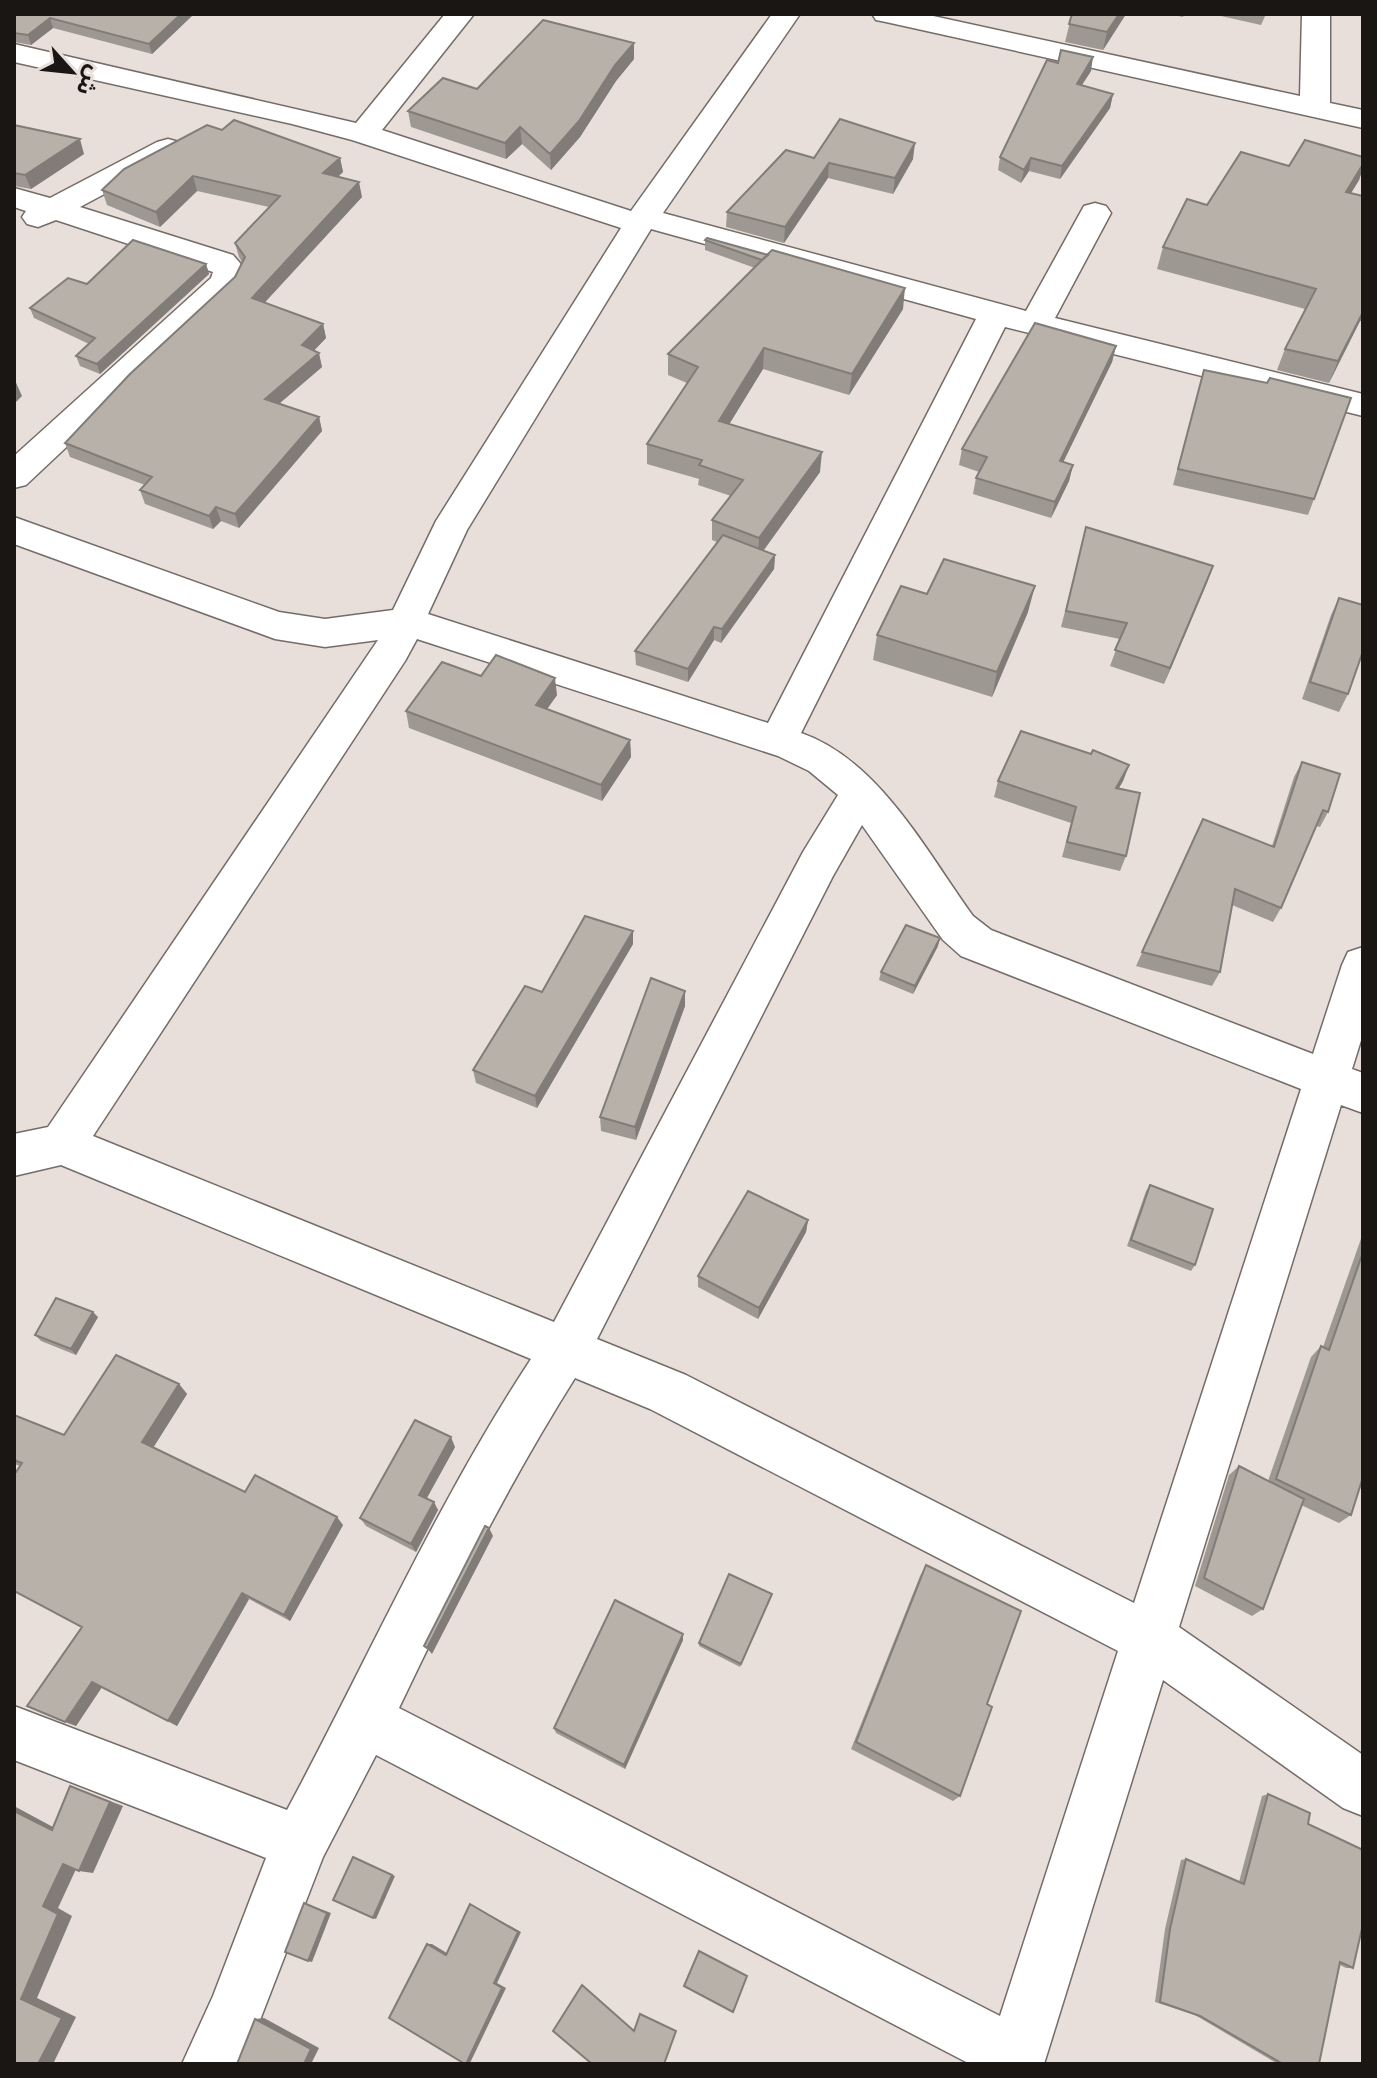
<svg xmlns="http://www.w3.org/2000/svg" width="1377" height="2078" viewBox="0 0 1377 2078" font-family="Signika,'Noto Sans Arabic',sans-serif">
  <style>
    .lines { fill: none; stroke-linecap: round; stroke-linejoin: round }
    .minor-casing { stroke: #746c68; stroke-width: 3 }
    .minor { fill: #fff; fill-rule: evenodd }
    .wall { fill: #9e9892 }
    .shaded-wall { fill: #817c77 }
    .building { fill: #b8b1aa; stroke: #817c77; stroke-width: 2 }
  </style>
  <rect width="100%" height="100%" fill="#e8deda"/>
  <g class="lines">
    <defs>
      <path id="minor" d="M445,14H474L382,130L631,211L772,14H800L663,213L1026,311L1084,206L1095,203L1106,206L1111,213L1055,318L1363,394V416L1005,327L801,733C879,760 926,851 973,916L991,930L1313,1054L1342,965L1348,952L1363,947V1034L1352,1069L1363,1073V1113L1341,1105L1179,1627L1363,1755V1816L1343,1808L1163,1680L1044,2064H970L376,1755L323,1857L243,2064H182L213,1996L266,1858L14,1760V1706L287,1810C368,1659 437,1502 531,1359L61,1165L14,1176V1134L48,1127L378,640L325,647L275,639L14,544V517L279,612L325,619L393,610L436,521L621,228L352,140L292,124L14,62V44L356,123ZM651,229L976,319L768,723L428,614L467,530ZM417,639L778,756L809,771L838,795L803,852L554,1322L93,1136L405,661ZM862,825L943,940L961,956L1301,1089L1134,1603L686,1375L597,1339L833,876ZM575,1378L650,1409L1118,1651L1000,2016L399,1708C454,1593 507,1486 575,1378Z
        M872,14H924L1300,96L1302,14H1330V103L1363,110V128L886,22L876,20Z
        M168,139L179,142L183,148L179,154L80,207L233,255L246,270L242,282L26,485L14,488V456L211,278L213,272L56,220L38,227L27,224L22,217L26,211L14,207V188L50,198L157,142Z"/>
    </defs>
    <use href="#minor" class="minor-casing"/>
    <use href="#minor" class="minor"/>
  </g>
  <path class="wall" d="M14,14H194L152,54L53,28L31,45L14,42Z
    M1072,14H1126L1103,50L1065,42Z
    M1169,14H1184L1183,17Z
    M1212,14H1266L1261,25Z
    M634,59L616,81L580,137L551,170L522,144L506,159L411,127L408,111L477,89Z
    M1091,71L1082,85L1113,94L1110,108L1060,179L1029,171L1021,183L998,170L1000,157Z
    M14,125L84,154L31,189L14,186Z
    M222,130L340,158L343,172L338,177L362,197L265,302L323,324L326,338L314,350L322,367L279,404L319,417L322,431L239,528L221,521L213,529L145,504L140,490L145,485L70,457L65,443L235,277L242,262L239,257L235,243L269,207L197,191L160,227L107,205L102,190Z
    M1363,157V168L1359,180L1351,193L1363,196V322L1360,321L1329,383L1277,370L1285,349L1305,309L1157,269L1163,247L1207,205Z
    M814,158L913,159L893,194L828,178L784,243L726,227L727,212Z
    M705,240L903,309L849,395L763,369L729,424L820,472L763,551L775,555L774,569L721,643L714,640L688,682L636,665L635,651L717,542L712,540V520L731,496L698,485L699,479L647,464V444L687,383L668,375V354L755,268L705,250Z
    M206,264L209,274L100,374L80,366L76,356L89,344L34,318L30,308L87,284Z
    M1116,346L1112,362L1063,462L1073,465L1069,481L1051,518L973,494L976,478L979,472L959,465L962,449Z
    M1204,370L1314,499L1308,515L1173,485Z
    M1082,544L1213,566L1164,684L1110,666L1120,639L1061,627Z
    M927,594L1028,612L992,697L873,660L877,635Z
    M1339,598L1348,694L1339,712L1302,699L1331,615Z
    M481,676L557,695L547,709L630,740L631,757L602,801L409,728L406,711Z
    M1091,754L1129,765L1123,781L1119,788L1126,856L1120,871L1062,857L1071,823L994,797L998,781Z
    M1302,762L1328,812L1320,827L1316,826L1281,908L1273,922L1232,905L1220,972L1212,986L1136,966L1203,819L1272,846L1294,777Z
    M633,931V944L537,1108L476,1083L473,1070L542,992Z
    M938,946L913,994L879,980L881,972Z
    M685,1006L636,1140L601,1131L600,1117Z
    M1150,1185L1195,1265L1191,1271L1127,1246L1146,1191Z
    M808,1220L806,1232L758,1319L698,1287V1276Z
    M1363,1233V1477L1351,1515L1339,1523L1301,1505L1263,1609L1252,1616L1195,1586L1229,1475L1239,1466L1268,1481L1311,1357L1321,1346L1323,1347Z
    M98,1317L76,1355L41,1341L35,1335Z
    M179,1384L187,1394L153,1448L245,1492L343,1525L290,1621L249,1599L177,1726L102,1687L76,1726L82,1627L20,1466L14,1464V1415L64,1435Z
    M455,1447L427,1498L438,1510L416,1552L366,1526L360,1518Z
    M926,1565L987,1704L960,1796L953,1801L851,1749L920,1576Z
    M771,1597L740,1667L699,1646V1643Z
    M683,1634V1640L625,1769L556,1733L554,1728Z
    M1268,1794L1308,1824L1353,1968H1346L1340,1965L1319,2064H1278L1195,2015L1155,2002L1165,1929L1181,1860L1186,1859L1239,1882L1262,1796Z"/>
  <path class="shaded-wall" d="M181,14H194L152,54L149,44Z
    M1119,14H1126L1103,50L1107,32Z
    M50,18L53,28L31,45L28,35Z
    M634,43V59L616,81L580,137L551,170L550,154L615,65Z
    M1093,57L1091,71L1074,97L1077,84Z
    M1113,94L1110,108L1060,179L1062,166Z
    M520,127L522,144L506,159L505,143Z
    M80,139L84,154L31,189L25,175Z
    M915,143L913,159L893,194L895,178Z
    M340,158L343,172L326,187L323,173Z
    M1031,158L1029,171L1021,183L1024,170Z
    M829,163L828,178L784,243L785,227Z
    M1363,164V168L1359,180L1339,213L1346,192Z
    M193,176L197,191L160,227L156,212Z
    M359,182L362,197L256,312L252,298Z
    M206,264L209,274L100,374L97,364Z
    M905,288L903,309L849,395L852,374Z
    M1363,312L1360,321L1329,383L1338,361Z
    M323,324L326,338L306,359L302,345Z
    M1116,346L1112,362L1056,477L1060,461Z
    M764,348L763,369L719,441V421Z
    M319,353L322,367L268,413L265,399Z
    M14,378L22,396L14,404Z
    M319,417L322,431L239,528L235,514Z
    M822,452L820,472L758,558L759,538Z
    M1073,465L1069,481L1051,518L1055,502Z
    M216,507L221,521L213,529L209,516Z
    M775,555L774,569L721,643L722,629Z
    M1213,566L1207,583L1164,684L1170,668Z
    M1035,586L1028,612L992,697L997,672Z
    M714,627V640L688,682V669Z
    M555,678L557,695L538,722L536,705Z
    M630,740L631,757L602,801L601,785Z
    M1129,765L1123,781L1110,803L1116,788Z
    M633,931V944L537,1108L535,1096Z
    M940,938L938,946L913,994L915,986Z
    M685,991V1006L636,1140L635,1127Z
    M808,1220L806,1232L758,1319L759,1308Z
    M93,1312L98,1317L76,1355L71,1349Z
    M179,1384L187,1394L151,1451L142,1442Z
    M451,1437L455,1447L424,1503L419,1495Z
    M434,1502L438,1510L416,1552L411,1544Z
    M337,1517L343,1525L290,1621L284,1615Z
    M489,1528L493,1536L432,1654L427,1648Z
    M242,1593L249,1599L177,1726L168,1721Z
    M683,1634V1640L625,1769L624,1765Z
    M92,1682L102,1687L76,1726L65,1722Z
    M70,1786L123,1806L93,1873L79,1871Z
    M14,1806L66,1834L52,1830L14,1811Z
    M353,1857L395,1876L376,1919L373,1918Z
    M63,1864L77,1867L58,1908L72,1916L37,1998L76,2017L53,2064H38L21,1999L43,1906Z
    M304,1903L331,1913L312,1962L308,1961Z
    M470,1904L521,1932L497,1983L506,1988L470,2063L466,2064L494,1983Z
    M427,1944H432L450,1955H446Z
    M264,2018L319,2048L311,2064H304L255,2019Z"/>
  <path class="building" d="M14,14H181L149,44L50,18L28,35L14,33Z
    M1072,14H1119L1107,32L1069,24Z
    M543,20L634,43L615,65L579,121L550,154L520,127L505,143L408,111L443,78L477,89Z
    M1061,50L1093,57L1077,84L1113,94L1062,166L1031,158L1024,170L1000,157L1047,60L1058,63Z
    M840,119L915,143L895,178L829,163L785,227L727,212L786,150L814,158Z
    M234,120L340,158L323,173L359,182L252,298L323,324L302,345L319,353L265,399L319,417L235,514L216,507L209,516L140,490L152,477L65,443L130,374L235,277L245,257L235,243L280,196L193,176L156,212L102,190L124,169L207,125L222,130Z
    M14,125L80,139L25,175L14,173Z
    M1305,140L1363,157V164L1346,192L1363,196V312L1338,361L1285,349L1316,289L1163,247L1187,199L1207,205L1241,152L1289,166Z
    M707,238L768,255L762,260L705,240Z
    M133,240L206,264L97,364L76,356L95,338L30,308L68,278L87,284Z
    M772,250L905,288L852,374L764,348L719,421L822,452L759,538L712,520L743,480L699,465L702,460L647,444L698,367L668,354Z
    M1035,323L1116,346L1060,461L1073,465L1055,502L976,478L987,457L962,449Z
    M1204,370L1267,383L1270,378L1351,398L1314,499L1178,469Z
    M1086,527L1213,566L1170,668L1115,650L1127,623L1066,611Z
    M723,535L775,555L722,629L714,627L688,669L635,651Z
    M944,559L1035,586L997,672L877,635L901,586L927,594Z
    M1339,598L1363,605V651L1348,694L1310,682Z
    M496,655L555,678L536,705L630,740L601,785L406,711L442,662L481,676Z
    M1021,731L1091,754L1093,750L1129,765L1116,788L1140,793L1126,856L1067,842L1076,807L998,781Z
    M1302,762L1340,774L1328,812L1323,810L1281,908L1235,889L1220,972L1142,952L1203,819L1274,847Z
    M585,916L633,931L535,1096L473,1070L525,986L542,992Z
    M906,925L940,938L915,986L881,972Z
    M651,978L685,991L635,1127L600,1117Z
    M1150,1185L1213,1209L1195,1265L1131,1240Z
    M748,1191L808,1220L759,1308L698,1276Z
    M1363,1252V1477L1351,1515L1276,1479L1321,1346L1329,1350Z
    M56,1298L93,1312L71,1349L35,1335Z
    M116,1355L179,1384L142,1442L245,1492L255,1475L337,1517L284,1615L242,1593L168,1721L92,1682L65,1722L27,1706L82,1627L14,1591V1475L22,1463L14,1460V1415L64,1435Z
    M415,1420L451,1437L419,1495L434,1502L411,1544L360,1518Z
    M1239,1466L1304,1499L1263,1609L1204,1578Z
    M485,1526L489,1528L427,1648L424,1646Z
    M926,1565L1021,1611L987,1704L992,1707L960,1796L856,1742Z
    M729,1574L772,1594L741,1664L699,1643Z
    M615,1600L683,1634L624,1765L554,1728Z
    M70,1786L110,1802L79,1871L63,1864L43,1906L58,1914L21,1999L62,2018L38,2064H14V1811L52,1830Z
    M1268,1794L1310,1813L1308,1824L1363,1850V1924L1353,1968L1340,1962L1319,2064H1283L1200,2016L1160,2002L1170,1929L1186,1859L1244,1884Z
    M353,1857L392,1875L373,1918L333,1900Z
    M304,1903L327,1913L308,1961L285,1952Z
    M470,1904L518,1932L494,1983L502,1988L466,2064H465L389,2018L427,1944L446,1955Z
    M699,1951L747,1976L733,2012L684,1986Z
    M582,1985L634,2031L640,2014L676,2031L664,2064H592L553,2031Z
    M255,2019L311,2049L304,2064H237Z"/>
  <rect width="1377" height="2078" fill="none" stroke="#191614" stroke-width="32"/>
  <g transform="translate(72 72) rotate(117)" stroke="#e8deda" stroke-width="6" paint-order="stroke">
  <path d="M0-6L14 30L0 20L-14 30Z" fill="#191614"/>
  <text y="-12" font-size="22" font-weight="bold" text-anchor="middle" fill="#191614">ش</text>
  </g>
</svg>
